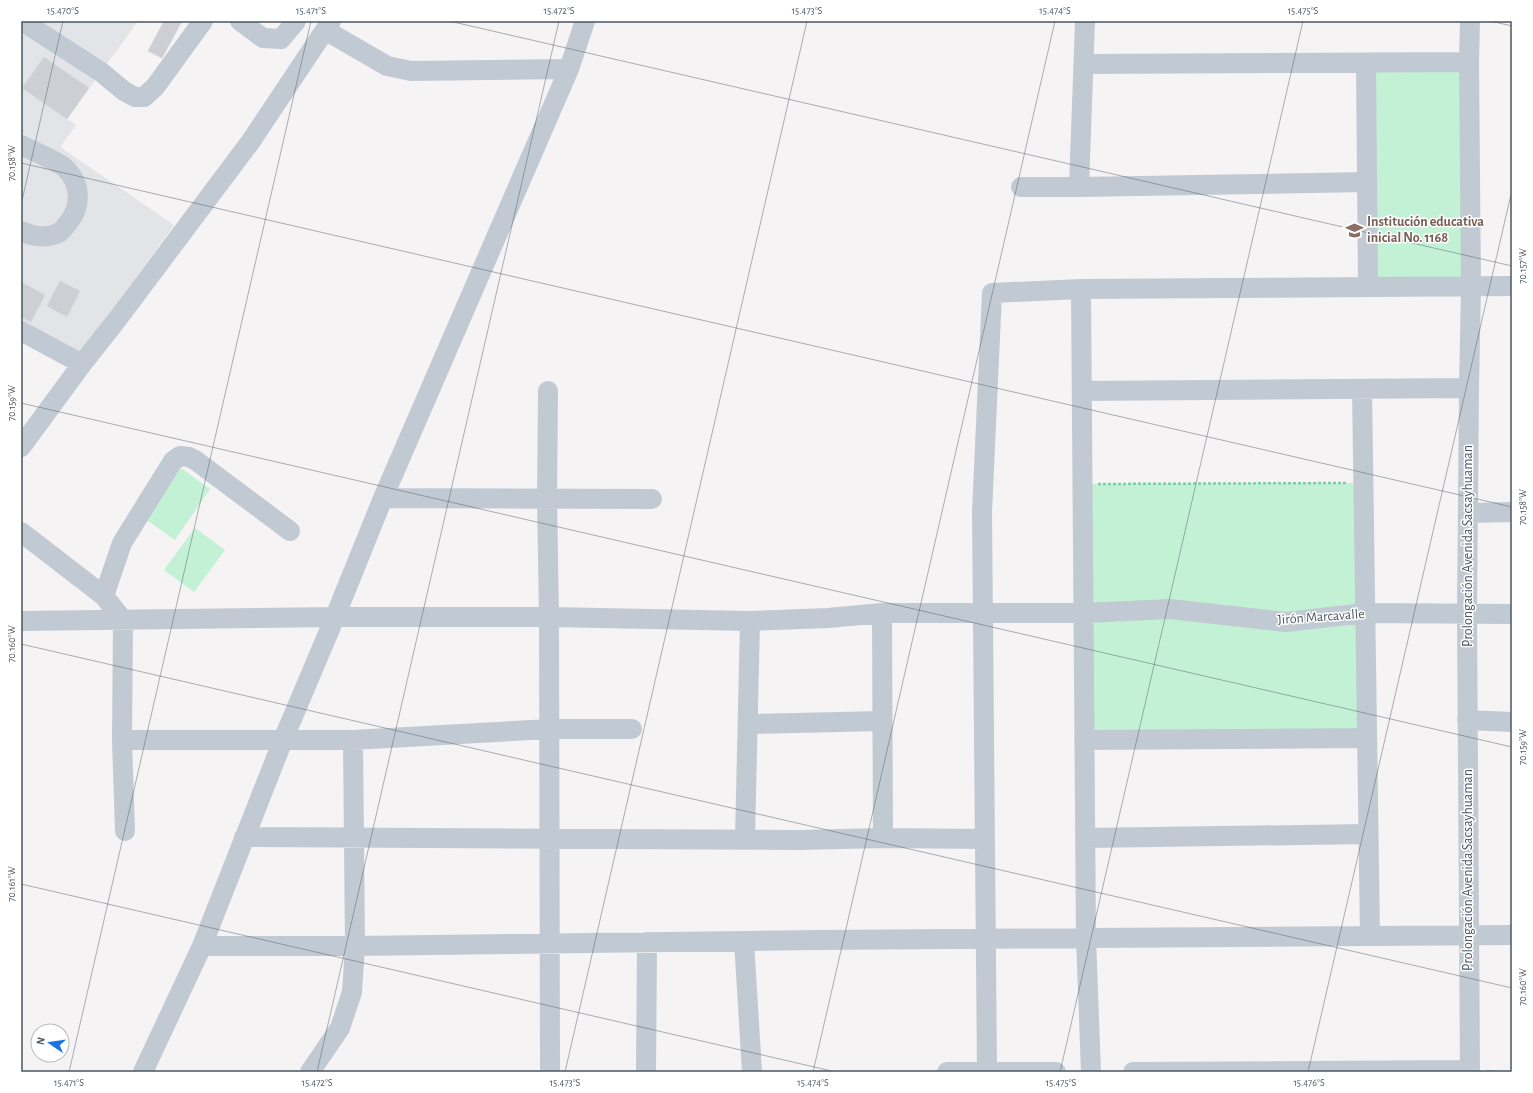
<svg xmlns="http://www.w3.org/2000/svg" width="1533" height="1093" viewBox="0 0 1533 1093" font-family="'Alegreya Sans',sans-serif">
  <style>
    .airport { fill: #e2e4e7 }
    .green { fill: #c3f1d5 }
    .building { fill: #cdcfd5; stroke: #d7d9de }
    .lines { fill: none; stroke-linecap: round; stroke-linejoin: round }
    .path { stroke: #7ad0a6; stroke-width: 2.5; stroke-dasharray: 3 2; stroke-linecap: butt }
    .minor { stroke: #c1cad2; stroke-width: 20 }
    .ticks { fill: none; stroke: #4a5661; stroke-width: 1; stroke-opacity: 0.45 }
    .labels { text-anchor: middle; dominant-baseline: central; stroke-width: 3; stroke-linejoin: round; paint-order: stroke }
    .education-label { font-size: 14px; font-weight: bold; fill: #785e54; stroke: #fff; text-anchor: start }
    .street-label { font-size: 14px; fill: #4a5661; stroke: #fff }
    .neatline { fill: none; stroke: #4a5661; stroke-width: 1.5 }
    .ticks-label { font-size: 10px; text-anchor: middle; fill: #4a5661 }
  </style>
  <rect width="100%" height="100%" fill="#f5f3f3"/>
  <path class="airport" d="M21,21H138L67,119L76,125L60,147L174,225L78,356L21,325Z"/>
  <path class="green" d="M1469,62L1471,287H1368L1366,63Z
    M181,468L210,489L175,540L145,519Z
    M1364,483L1367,738L1084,740L1083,484Z
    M195,528L225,550L194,592L164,570Z"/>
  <path class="building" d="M164,21H182L162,58L148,51Z
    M44,57L89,88L67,119L22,88Z
    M60,281L80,291L67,317L47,306Z
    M21,282L45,295L31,322L21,317Z"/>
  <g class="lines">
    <path class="path" d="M1098,484L1347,483
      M1487,1071L1497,1072"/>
    <path class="minor" d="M22,21L101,72L124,91L135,97H144L155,87L203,21
      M240,21L263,38L281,39L296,21
      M325,30L387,66L411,71L569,69
      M1366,63L1368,287
      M1084,64L1469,62
      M21,145C31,150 57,161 65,168C81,183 82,206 68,223C65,226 63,230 60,232C48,239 33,237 21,231
      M1021,187H1079L1367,182
      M1079,187L1085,21
      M1081,289L1086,938L1091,1072
      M21,331L82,364
      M1362,389L1370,936
      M548,391L547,497L549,617L550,1072
      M1082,391L1469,388
      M21,447L82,364L116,321L251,141L331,21
      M383,498L652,499
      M1468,513L1512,512
      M21,532L104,596L123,620L122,740L125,831
      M104,596L122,543L173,461L180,456L189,457L195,460L290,531
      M882,613L883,838
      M21,621L335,617H549L750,621L828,618L882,613H1084L1170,609L1286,622L1365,613L1512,614
      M1467,720L1512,722
      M748,724L882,721
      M122,740H353L549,729H632
      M1084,740L1367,738
      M244,837L799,840L883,838L985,839
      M1085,838L1368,834
      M745,839L750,621
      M744,941L752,1072
      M202,946H355L818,940L1512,935
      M143,1072L202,946L283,740L335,617L383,498L569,69L585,21
      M310,1072L340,1028L352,992L355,946L353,740
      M646,1072L647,942
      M947,1072H1056
      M987,1072L982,512L992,293L1081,289L1512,286
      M1133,1072L1469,1070
      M1470,1072L1467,614L1469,388L1471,287L1469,62L1470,21"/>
  </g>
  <path class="ticks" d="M449,21L1512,266M1490,21L1512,26M21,163L1512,507M21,205L63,21M21,403L1512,747M21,644L1512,988M21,884L836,1072M69,1072L311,21M317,1072L559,21M565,1072L807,21M813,1072L1055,21M1060,1072L1303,21M1308,1072L1512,190"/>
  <defs>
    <symbol id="school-bare" viewBox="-9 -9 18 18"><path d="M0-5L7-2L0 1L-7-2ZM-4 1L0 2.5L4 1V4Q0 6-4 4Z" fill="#8d6e63" stroke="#fff" stroke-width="2.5" paint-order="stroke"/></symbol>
  </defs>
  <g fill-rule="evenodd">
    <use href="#school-bare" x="1342" y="218" width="25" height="25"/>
  </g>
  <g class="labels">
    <g class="education-label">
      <text x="1367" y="222">Institución educativa<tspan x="1367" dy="16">inicial No. 1168</tspan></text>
    </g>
    <g class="street-label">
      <text transform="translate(1468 546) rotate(-90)">Prolongación Avenida Sacsayhuaman</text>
      <text transform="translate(1321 617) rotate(-4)">Jirón Marcavalle</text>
      <text transform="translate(1468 870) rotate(-90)">Prolongación Avenida Sacsayhuaman</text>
    </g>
  </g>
  <rect width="1533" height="1093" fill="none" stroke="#ffffff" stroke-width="44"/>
  <g transform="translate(50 1043) rotate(283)"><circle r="19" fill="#ffffff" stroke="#b7bbc0"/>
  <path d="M0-3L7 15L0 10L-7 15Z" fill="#1a73e8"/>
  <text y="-6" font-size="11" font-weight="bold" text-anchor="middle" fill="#4a5661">N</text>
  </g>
  <rect x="22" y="22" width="1489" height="1049" class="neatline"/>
  <g class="ticks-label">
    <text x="63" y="14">15.470°S</text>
    <text x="311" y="14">15.471°S</text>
    <text x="559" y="14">15.472°S</text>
    <text x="807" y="14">15.473°S</text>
    <text x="1055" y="14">15.474°S</text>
    <text x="1303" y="14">15.475°S</text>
    <text transform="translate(11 163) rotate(-90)" y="4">70.158°W</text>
    <text transform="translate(1522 266) rotate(-90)" y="4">70.157°W</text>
    <text transform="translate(11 403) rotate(-90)" y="4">70.159°W</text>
    <text transform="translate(1522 507) rotate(-90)" y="4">70.158°W</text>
    <text transform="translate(11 644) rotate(-90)" y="4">70.160°W</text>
    <text transform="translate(1522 747) rotate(-90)" y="4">70.159°W</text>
    <text transform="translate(11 884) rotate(-90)" y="4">70.161°W</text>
    <text transform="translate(1522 987) rotate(-90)" y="4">70.160°W</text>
    <text x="69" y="1086">15.471°S</text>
    <text x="317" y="1086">15.472°S</text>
    <text x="565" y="1086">15.473°S</text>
    <text x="813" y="1086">15.474°S</text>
    <text x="1061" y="1086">15.475°S</text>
    <text x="1309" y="1086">15.476°S</text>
  </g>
</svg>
